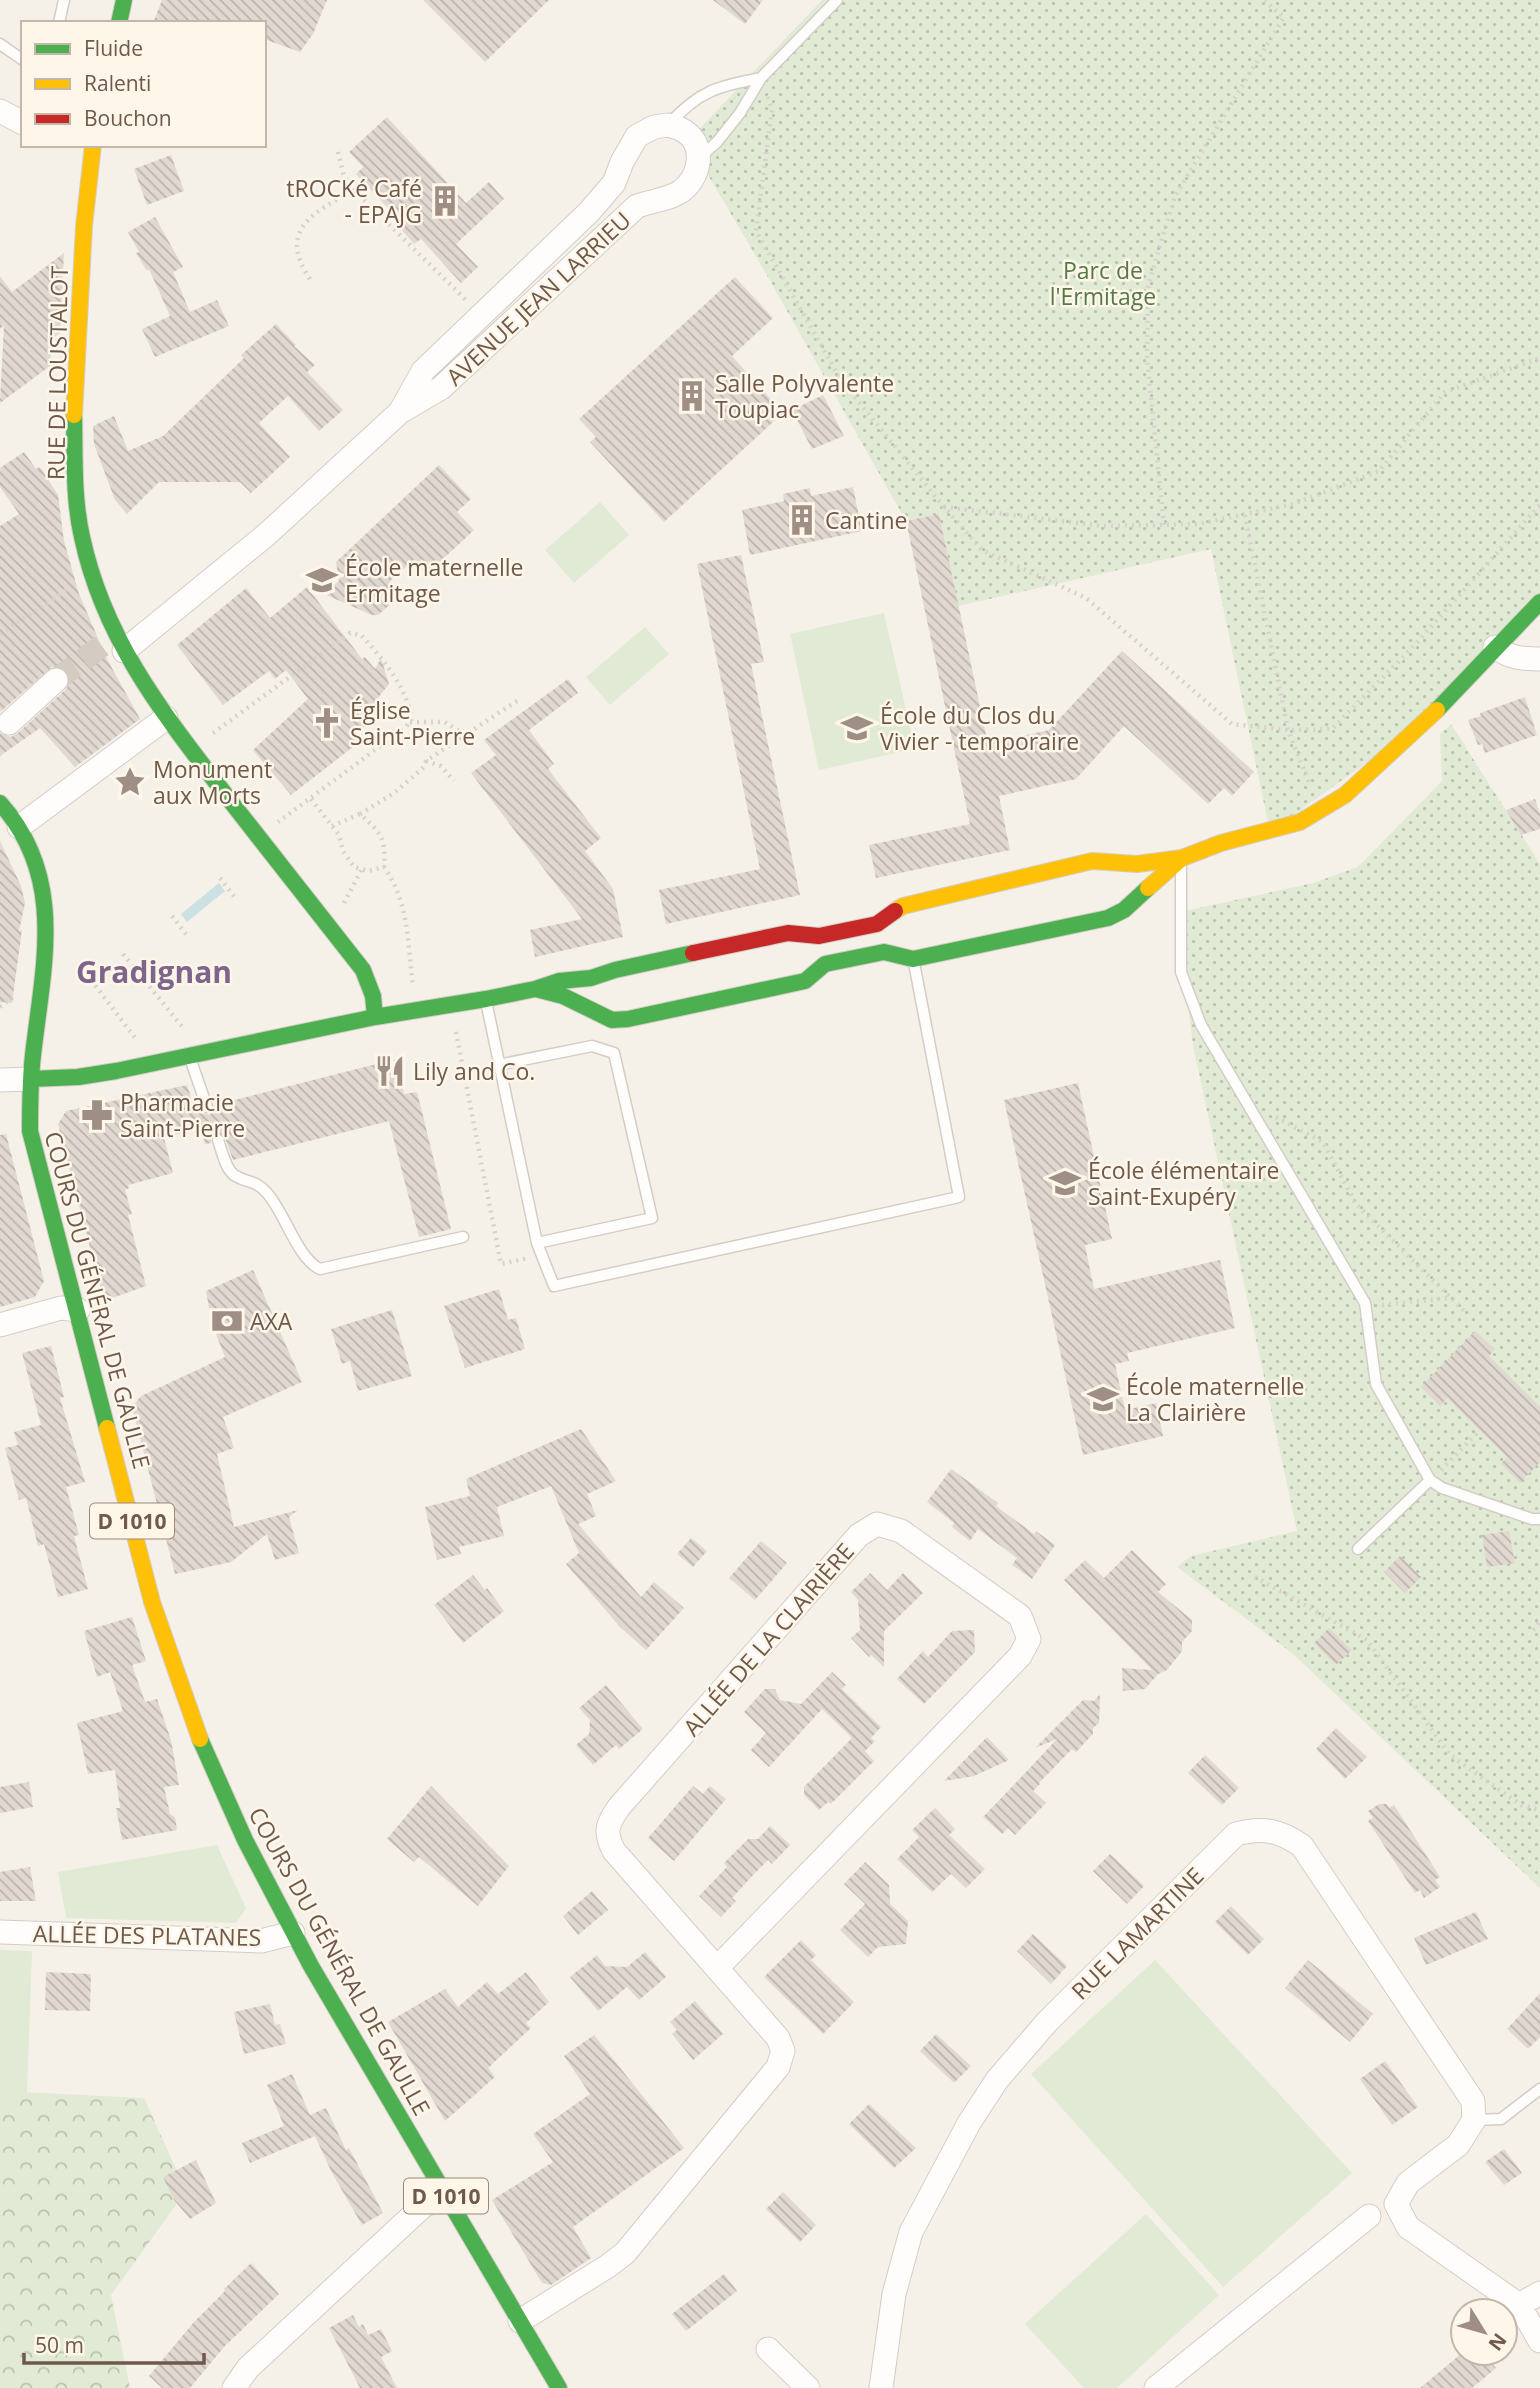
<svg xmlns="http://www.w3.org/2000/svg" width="1540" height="2388" viewBox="0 0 1540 2388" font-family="'Open Sans',sans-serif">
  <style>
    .grass { fill: #e1ead4 }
    .forest { fill: url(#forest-crowns) }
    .park { fill: url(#park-dots) }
    .water { fill: #cce1e3 }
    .building { fill: url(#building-back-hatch) }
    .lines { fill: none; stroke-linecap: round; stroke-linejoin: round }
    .street-tunnel { stroke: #d4cbc1; stroke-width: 23; stroke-dasharray: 23 11; stroke-linecap: butt }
    .lane-casing { stroke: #d3cdc6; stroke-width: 13 }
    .street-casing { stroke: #d3cdc6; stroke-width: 25 }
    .fast-casing { stroke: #d4cdc5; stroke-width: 18 }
    .slow-casing { stroke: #d4cdc5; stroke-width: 18 }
    .jam-casing { stroke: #d4cdc5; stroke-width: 18 }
    .path { stroke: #d7d1cd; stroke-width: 4.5; stroke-dasharray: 2 5; stroke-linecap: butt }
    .lane { stroke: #fefdfc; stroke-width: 10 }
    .street { stroke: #fefdfc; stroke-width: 23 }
    .fast { stroke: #4caf50; stroke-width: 16 }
    .slow { stroke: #ffc107; stroke-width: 16 }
    .jam { stroke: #c62828; stroke-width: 16 }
    .labels { text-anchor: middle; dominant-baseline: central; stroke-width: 5; stroke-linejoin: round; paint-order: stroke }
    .shield { fill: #fdf6e9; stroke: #9a887b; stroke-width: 2 }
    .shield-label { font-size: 21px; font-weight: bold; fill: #6f594c }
    .poi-label { font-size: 23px; fill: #6f594c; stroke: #fdf6e9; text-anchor: start }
    .park-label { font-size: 23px; fill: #557a48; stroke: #fdf6e9 }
    .street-label { font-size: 23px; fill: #6f594c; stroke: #fdf6e9 }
    .district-label { font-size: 30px; font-weight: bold; fill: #7f648c; stroke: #fdf6e9 }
  </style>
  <defs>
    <pattern id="forest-crowns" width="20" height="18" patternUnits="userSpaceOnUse" patternTransform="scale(1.75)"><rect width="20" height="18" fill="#e1ead4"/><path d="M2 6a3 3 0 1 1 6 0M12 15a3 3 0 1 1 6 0" fill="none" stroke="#bbc1ae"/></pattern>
    <pattern id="park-dots" width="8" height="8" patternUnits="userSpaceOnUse" patternTransform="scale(1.75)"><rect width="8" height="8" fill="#e1ead4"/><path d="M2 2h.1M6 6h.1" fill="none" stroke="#bbc1ae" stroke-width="1.8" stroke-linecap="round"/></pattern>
    <pattern id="building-back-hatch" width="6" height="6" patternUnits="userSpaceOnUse" patternTransform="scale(1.75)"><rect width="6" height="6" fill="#e1d9d1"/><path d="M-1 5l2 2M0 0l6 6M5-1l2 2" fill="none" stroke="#bbb3ac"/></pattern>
  </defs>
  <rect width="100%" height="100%" fill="#f5f1e8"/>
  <path class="grass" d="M600,502L629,535L574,583L545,550Z
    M884,613L915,749L819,770L790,634Z
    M645,627L669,654L610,705L586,677Z
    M217,1845L246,1908L236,1923L66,1918L58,1872Z
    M0,1950L32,1951L27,2093L0,2091Z
    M1155,1960L1352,2173L1223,2287L1031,2074Z
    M1146,2214L1219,2295L1117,2388H1084L1025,2324Z"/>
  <path class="forest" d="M0,2091L144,2098L186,2191L111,2295L130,2388H0Z"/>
  <path class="park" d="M822,0H1540V602L1430,717L1270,832L1211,549L958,606L939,514L906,521L760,263L688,141Z
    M1451,724L1540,864V1888L1292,1653L1177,1567L1191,1556L1297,1531L1193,1045L1176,913L1313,883L1358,867L1442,781L1440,734Z"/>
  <path class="water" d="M219,883L225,891L187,922L181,914Z"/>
  <path class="building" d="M162,0H327L313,34L300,52L264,39V23H153Z
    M423,0H549L485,62Z
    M713,0H763L745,24Z
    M387,117L466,203L489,182L504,199L456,244L478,267L461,283L421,239L414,244L388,214L391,211L356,174L363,167L349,152Z
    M171,155L184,191L147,205L134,169Z
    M155,217L183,267L173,272L190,312L217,300L229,326L155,357L142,329L170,316L149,269L147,271L136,253L139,252L128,232Z
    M64,253L60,333L51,339L50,366L0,403L4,325L0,329V276L12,292Z
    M735,277L773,318L732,356L783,413L664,522L590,442L596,437L579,419Z
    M276,324L296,345L294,346L315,365L307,372L343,410L319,431L288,396L259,423L290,457L251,493L240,482H159L127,514L115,500L94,444L93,426L114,416L128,451L163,436L244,358L241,355Z
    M823,395L844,436L812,449L792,410Z
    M24,452L36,469L40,467L58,495L64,541L79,594L107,659L140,719L75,767L40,728L0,756V733L11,737L18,733L65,690L69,684V676L66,670L60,667H52L0,712V526L19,514L0,487V468Z
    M439,465L471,499L457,512L474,530L427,574L414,560L400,572L390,581L393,602L378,615H372L324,594L339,581L336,562Z
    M853,487L862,531L750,555L742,510L784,501L783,494L810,488L811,496Z
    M939,514L988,744L1049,730L1122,651L1254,772L1232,796L1224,788L1208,804L1124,726L1076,779L999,796L1010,850L876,878L869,845L970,824L906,521Z
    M741,555L764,662L751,664L800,895L666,924L659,890L760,869L697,564Z
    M307,587L362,659L365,657L375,669L381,658L389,684L377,699L385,709L372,720L373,722L354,733L358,743L291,795L253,750L308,699L286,670L275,679L269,671L223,705L177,645L246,588L270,618Z
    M568,679L578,693L529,730L554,764L548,769L601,838L585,851L613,889L623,937L535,957L530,930L582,919L471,773L496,755L484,740Z
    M1525,697L1537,735L1485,753L1482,744L1478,745L1468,720L1481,716L1480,713Z
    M1535,799L1540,814V829L1521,835L1506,810Z
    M0,841L21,886L25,903L19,931L22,930L12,1003L0,1002Z
    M396,1059L404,1094L417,1092L451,1229L419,1237L389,1121L233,1160L224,1135L215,1133L211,1138V1143L205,1144L200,1128L164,1138L173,1173L128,1185L129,1188L125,1190L132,1214L128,1215L146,1286L104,1301L58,1124L66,1111L187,1085L195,1110L199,1109L202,1113L209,1115L213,1112L215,1105Z
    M1078,1083L1112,1239L1085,1245L1094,1289L1220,1260L1235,1328L1127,1353L1129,1361L1115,1364L1125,1410L1156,1403L1163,1436L1083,1455L1004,1100Z
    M6,1134L44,1281L35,1297L0,1307V1135Z
    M253,1270L302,1382L223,1417L234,1448L217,1454L234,1527L298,1510L289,1517L299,1553L275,1560L267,1534L231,1562L175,1574L132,1407L141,1396L225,1357L212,1324L206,1291Z
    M499,1289L508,1320L516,1318L525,1349L465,1368L444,1306Z
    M392,1310L412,1376L358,1391L350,1361L342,1364L331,1329Z
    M1475,1331L1495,1349L1489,1356L1540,1407V1462L1520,1483L1501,1464L1507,1457L1447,1398L1440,1406L1421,1387Z
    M51,1346L64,1397L60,1398L85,1482L66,1487L79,1535L74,1536L88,1589L58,1597L44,1544L38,1546L26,1498L19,1500L5,1448L18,1445L14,1432L41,1425L22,1353Z
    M581,1429L616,1481L587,1494L596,1516L578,1524L641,1597L654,1582L684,1608L646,1650L620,1627L566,1564L579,1553L551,1486L497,1507L504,1536L459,1547L461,1554L437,1560L425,1507L470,1496L466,1479Z
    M951,1469L998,1503L996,1506L1034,1534L1036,1531L1055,1545L1032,1579L1012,1565L1017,1558L978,1529L970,1541L952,1527L954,1523L927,1502Z
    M1509,1531L1515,1563L1487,1567L1482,1535Z
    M691,1538L707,1551L693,1567L677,1554Z
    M761,1541L787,1563L755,1600L729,1578Z
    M1132,1550L1166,1584L1158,1592L1192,1620V1631L1182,1642V1651L1167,1670L1158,1674L1145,1689L1123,1691L1122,1668L1152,1670L1064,1580L1085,1560L1104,1578Z
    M1400,1556L1421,1577L1405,1593L1384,1572Z
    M870,1573L887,1590L903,1573L923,1593L884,1631V1667L871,1655L869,1657L851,1638L860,1630L858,1600L851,1592Z
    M473,1575L485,1590L487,1588L504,1611L463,1643L434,1605Z
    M132,1617L146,1661L132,1665L145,1702L157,1699L171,1740L179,1785L164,1787L170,1814L175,1817L177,1830L122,1840L116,1808H120L115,1770L88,1774L77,1723L123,1711L110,1672L97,1677L84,1631Z
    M1329,1628L1352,1650L1336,1665L1314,1643Z
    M974,1630L975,1652L924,1704L897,1679L923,1651L928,1657L952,1631Z
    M832,1672L846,1685L842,1689L881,1727L871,1738L875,1741L865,1751L874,1761L831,1804L828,1802L819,1810L804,1795V1787L852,1738L822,1709L769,1767L751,1750L766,1733L744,1712L765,1689H775L780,1700L801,1704Z
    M606,1685L643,1729L619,1749L616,1745L593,1765L576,1745L589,1734L590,1720L579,1708Z
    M1100,1694L1099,1723L1093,1728V1734L1076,1752L1072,1749L1039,1783L1027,1771L1057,1739L1035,1748L1083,1700L1094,1701Z
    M1336,1728L1367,1757L1345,1779L1316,1749Z
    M987,1737L1009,1760L974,1776L944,1781Z
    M1205,1755L1239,1788L1222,1805L1188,1773Z
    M1027,1771L1040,1784L1033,1791L1046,1803L1015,1835L1008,1828L1002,1834L983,1817Z
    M29,1782L33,1807L0,1813V1787Z
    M431,1786L509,1866L478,1906L419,1857L414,1862L387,1839Z
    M693,1786L703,1794L710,1786L726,1799L674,1861L648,1838Z
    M1379,1804H1387L1389,1808L1394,1805L1440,1877L1435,1880L1440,1887L1424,1898L1420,1890L1415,1893L1368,1821L1373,1818L1368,1811Z
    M935,1808L955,1829L949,1835L985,1869L966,1888L951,1874L932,1892L897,1859L919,1837L912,1830Z
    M770,1826L790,1845L772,1864L768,1860L754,1874L732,1898L736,1901L721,1917L699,1896L727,1867L724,1863L748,1839H758Z
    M1110,1854L1144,1886L1127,1904L1093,1871Z
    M865,1862L889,1885L890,1904L908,1921L906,1944L878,1947L868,1957L840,1930L865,1904L844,1884Z
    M30,1867L36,1901H0V1872Z
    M592,1891L608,1910L578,1935L563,1916Z
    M1231,1906L1264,1939L1248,1955L1215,1922Z
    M1476,1912L1488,1939L1426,1965L1414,1938Z
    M1033,1934L1067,1966L1051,1984L1017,1951Z
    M801,1940L816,1955L811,1960L854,2002L823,2034L764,1977Z
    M645,1952L666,1977L639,2000L627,1987L598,2011L570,1977L597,1955L605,1966L627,1967Z
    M1308,1960L1373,2014L1350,2042L1285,1988Z
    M46,1972L91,1974L90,2011L45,2010Z
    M526,1972L549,2002L526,2023L531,2028L488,2068L495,2077L445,2121L388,2022L445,1989L458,2007L487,1982L498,1994Z
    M1540,1993V2037L1528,2049L1507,2029Z
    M695,2001L723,2034L693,2060L672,2034L677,2030L670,2022Z
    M270,2004L275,2025L280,2024L286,2044L244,2054L234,2012Z
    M936,2034L971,2066L954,2083L920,2051Z
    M594,2035L684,2148L573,2227L591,2258L551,2285L542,2283L492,2200L553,2162L533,2134L590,2094L564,2056Z
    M1385,2061L1418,2107L1392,2125L1360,2079Z
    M292,2074L310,2115L326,2108L346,2150L349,2148L383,2213L362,2225L332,2173L315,2136L250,2163L242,2143L284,2126L267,2085Z
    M869,2104L916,2148L894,2168L849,2124Z
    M1504,2149L1522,2173L1504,2185L1485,2162Z
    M196,2160L216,2203L190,2219L174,2200L163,2177Z
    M783,2192L816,2225L800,2242L766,2209Z
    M251,2263L279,2294L224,2347L190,2388H162L149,2376L194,2322L225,2291L224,2289Z
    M724,2274L737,2291L686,2331L672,2314Z
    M353,2315L359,2327L363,2324L368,2335L381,2329L392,2351L381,2357L397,2388H360L329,2328Z
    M1462,2353H1483L1496,2368L1472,2388H1420Z"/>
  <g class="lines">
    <path class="street-tunnel" d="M56,680L104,644"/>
    <defs>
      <path id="lane" d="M59,23L64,0
        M0,44L23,60
        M669,124C700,90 717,87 761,78
        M699,158L717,142L740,113L761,78L837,0
        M1181,868V972L1201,1025L1365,1303L1376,1384L1430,1480L1442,1488L1532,1519H1540
        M486,1001L537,1243L652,1218L614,1053L592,1046L498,1065
        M190,1058L207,1107
        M218,1140C222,1151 225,1168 234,1175C246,1183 255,1179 267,1193C285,1213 297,1258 320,1269L463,1237
        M537,1243L554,1286L959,1197L914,963
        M1358,1549L1430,1480
        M1474,2120L1501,2119L1540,2089"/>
      <path id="street" d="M0,111L23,123
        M668,125C674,127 680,128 684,131C707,145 700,179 680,192C667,200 651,201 637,206L441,388L400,412L423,371L589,212L614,183L622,162L637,136L654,127Z
        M1495,647C1510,658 1522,659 1540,659
        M124,651L266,535L400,412
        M9,723L56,680
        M19,827L166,718
        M0,1080L31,1079
        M0,1325L61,1308L78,1310
        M0,1932L261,1941L293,1933
        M1519,2305L1540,2293
        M520,2321L608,2266L625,2253L778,2067L783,2051L778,2038L614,1851C604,1832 607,1824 619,1807L859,1535L877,1524L901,1531L1020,1616L1029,1639L1020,1656L717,1968
        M768,2349L808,2388
        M234,2388L248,2368L423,2206L446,2195
        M881,2388L894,2294L911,2232L969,2123L997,2080L1047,2022L1236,1834C1263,1827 1279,1830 1302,1846L1473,2101L1474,2120L1458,2145L1408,2183L1396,2204L1408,2227L1519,2305L1540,2341
        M1156,2388L1369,2216"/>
      <path id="fast" d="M119,23L124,0
        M74,415C75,456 73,498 82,537C105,645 170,722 235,807C278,861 320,916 363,970L373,996L375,1017
        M1437,710L1540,602
        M0,803C67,878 43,966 33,1055C30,1081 30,1106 30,1131L107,1428
        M536,989L563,996L612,1020L628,1019L805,981L825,964L884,952L913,959L1108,918L1124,910L1148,888
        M31,1079L78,1077L116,1071L375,1017L486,999L535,989L559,981L591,978L615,970L693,953
        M200,1739L245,1840L311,1966L559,2388"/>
      <path id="slow" d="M74,415L84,226L93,145
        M1148,888L1182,858L1221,843L1300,822L1345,795L1437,710
        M895,911L903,906L1092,861L1137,864L1182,858
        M107,1428L152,1602L200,1739"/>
      <path id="jam" d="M693,953L788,933L819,936L877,924L895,911"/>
    </defs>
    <use href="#lane" class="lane-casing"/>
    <use href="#street" class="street-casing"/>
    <use href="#fast" class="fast-casing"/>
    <use href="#slow" class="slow-casing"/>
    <use href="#jam" class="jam-casing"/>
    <path class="path" d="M768,97L772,110L756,231L841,380L944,507L982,550L1086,598L1232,724L1288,730L1332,729L1412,648L1540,505
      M338,152L344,177L361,197L466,300
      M310,279C276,230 315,211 355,190
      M944,507L1104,526L1198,524L1294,504L1379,471L1445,392L1540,358
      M1245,515L1288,730L1310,785
      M1164,525L1147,358L1148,286L1175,196L1284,17L1263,0
      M0,634L71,587
      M410,722H445L465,735L517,701
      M213,733L350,633L361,635C383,659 405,685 412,718L406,727L278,822
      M426,761L441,766L454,781
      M311,799L339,835L343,851L354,867L369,871L384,867C410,904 407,943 413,986
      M360,814L394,793L424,767L426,761L465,735
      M332,826L360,814C381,833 386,838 384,867
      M220,878L237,900
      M344,903L362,869
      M172,916L189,938
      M123,954L184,1029
      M91,980L136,1039
      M0,1007L13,997
      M456,1032L501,1264L528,1258
      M1276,1117L1323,1142L1356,1204L1464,1311
      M1382,1305L1450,1298
      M1441,1470L1480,1430
      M1255,1577L1367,1640L1450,1755L1521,1805L1540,1810
      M1533,1630L1540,1621"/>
    <use href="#lane" class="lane"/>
    <use href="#street" class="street"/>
    <use href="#fast" class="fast"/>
    <use href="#slow" class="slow"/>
    <use href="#jam" class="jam"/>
  </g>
  <defs>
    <symbol id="building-bare" viewBox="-9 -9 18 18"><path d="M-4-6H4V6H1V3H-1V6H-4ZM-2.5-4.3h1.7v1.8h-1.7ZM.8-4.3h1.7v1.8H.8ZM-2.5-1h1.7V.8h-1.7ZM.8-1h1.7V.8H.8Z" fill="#9e8e83" stroke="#fdf6e9" stroke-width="2.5" paint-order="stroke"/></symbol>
    <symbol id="school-bare" viewBox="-9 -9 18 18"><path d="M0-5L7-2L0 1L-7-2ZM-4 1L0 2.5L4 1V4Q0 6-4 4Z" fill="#9e8e83" stroke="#fdf6e9" stroke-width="2.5" paint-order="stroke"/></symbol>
    <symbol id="church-bare" viewBox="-9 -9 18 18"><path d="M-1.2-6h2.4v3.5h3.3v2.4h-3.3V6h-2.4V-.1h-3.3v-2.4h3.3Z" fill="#9e8e83" stroke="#fdf6e9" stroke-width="2.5" paint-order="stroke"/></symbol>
    <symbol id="sight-bare" viewBox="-9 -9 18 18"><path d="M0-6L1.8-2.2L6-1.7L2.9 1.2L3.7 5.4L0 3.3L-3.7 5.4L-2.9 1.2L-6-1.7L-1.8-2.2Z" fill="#9e8e83" stroke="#fdf6e9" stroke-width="2.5" paint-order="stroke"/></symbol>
    <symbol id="restaurant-bare" viewBox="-9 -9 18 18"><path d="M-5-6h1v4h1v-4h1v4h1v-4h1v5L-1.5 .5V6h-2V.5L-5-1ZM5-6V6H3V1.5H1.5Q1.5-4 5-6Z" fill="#9e8e83" stroke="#fdf6e9" stroke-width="2.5" paint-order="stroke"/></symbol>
    <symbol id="pharmacy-bare" viewBox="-9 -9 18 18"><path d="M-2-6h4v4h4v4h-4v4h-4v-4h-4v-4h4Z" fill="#9e8e83" stroke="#fdf6e9" stroke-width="2.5" paint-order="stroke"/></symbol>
    <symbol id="bank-bare" viewBox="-9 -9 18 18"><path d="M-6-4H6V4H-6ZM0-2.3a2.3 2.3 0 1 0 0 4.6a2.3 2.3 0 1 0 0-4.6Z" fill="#9e8e83" stroke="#fdf6e9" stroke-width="2.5" paint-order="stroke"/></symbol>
  </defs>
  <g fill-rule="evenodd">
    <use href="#building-bare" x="423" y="179" width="44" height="44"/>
    <use href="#building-bare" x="670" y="374" width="44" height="44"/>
    <use href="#building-bare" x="780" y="498" width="44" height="44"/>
    <use href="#school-bare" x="300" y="558" width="44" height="44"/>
    <use href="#church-bare" x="305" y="701" width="44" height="44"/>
    <use href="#school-bare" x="835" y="706" width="44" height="44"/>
    <use href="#sight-bare" x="108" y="760" width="44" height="44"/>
    <use href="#restaurant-bare" x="368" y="1049" width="44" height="44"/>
    <use href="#pharmacy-bare" x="75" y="1093" width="44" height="44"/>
    <use href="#school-bare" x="1043" y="1161" width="44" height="44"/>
    <use href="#bank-bare" x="205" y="1299" width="44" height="44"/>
    <use href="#school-bare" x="1081" y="1377" width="44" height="44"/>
  </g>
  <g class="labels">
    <g class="shield">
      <rect x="90" y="1503.5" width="84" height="35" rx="5"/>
      <rect x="404" y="2178.5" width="84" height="35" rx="5"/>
    </g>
    <g class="shield-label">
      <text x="132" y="1521">D 1010</text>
      <text x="446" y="2196">D 1010</text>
    </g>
    <g class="poi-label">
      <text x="422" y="188" text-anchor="end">tROCKé Café<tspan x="422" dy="26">- EPAJG</tspan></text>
      <text x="715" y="383">Salle Polyvalente<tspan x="715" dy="26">Toupiac</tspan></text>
      <text x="825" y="520">Cantine</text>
      <text x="345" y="567">École maternelle<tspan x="345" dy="26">Ermitage</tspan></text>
      <text x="350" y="710">Église<tspan x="350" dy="26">Saint-Pierre</tspan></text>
      <text x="880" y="715">École du Clos du<tspan x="880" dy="26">Vivier - temporaire</tspan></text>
      <text x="153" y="769">Monument<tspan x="153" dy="26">aux Morts</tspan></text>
      <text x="413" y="1071">Lily and Co.</text>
      <text x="120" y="1102">Pharmacie<tspan x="120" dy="26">Saint-Pierre</tspan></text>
      <text x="1088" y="1170">École élémentaire<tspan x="1088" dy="26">Saint-Exupéry</tspan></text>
      <text x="250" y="1321">AXA</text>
      <text x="1126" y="1386">École maternelle<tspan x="1126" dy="26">La Clairière</tspan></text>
    </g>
    <g class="park-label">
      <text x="1103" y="270">Parc de<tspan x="1103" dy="26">l'Ermitage</tspan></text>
    </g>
    <g class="street-label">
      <text transform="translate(538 298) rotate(-43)">AVENUE JEAN LARRIEU</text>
      <text transform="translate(57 373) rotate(-89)">RUE DE LOUSTALOT</text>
      <text transform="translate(98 1300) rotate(75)">COURS DU GÉNÉRAL DE GAULLE</text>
      <text transform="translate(768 1639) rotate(-49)">ALLÉE DE LA CLAIRIÈRE</text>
      <text transform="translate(1137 1933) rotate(-45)">RUE LAMARTINE</text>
      <text transform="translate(147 1935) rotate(1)">ALLÉE DES PLATANES</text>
      <text transform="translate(340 1961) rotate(61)">COURS DU GÉNÉRAL DE GAULLE</text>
    </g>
    <g class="district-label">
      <text x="154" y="971">Gradignan</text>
    </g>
  </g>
  <rect x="21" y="21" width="245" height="126" fill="#fdf6e9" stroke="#c4b7aa" stroke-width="2"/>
  <rect x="35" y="44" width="35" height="10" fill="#4caf50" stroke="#c4b7aa" stroke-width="2"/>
  <text x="84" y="56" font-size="21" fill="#6f594c">Fluide</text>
  <rect x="35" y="79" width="35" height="10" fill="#ffc107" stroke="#c4b7aa" stroke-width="2"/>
  <text x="84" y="91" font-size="21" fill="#6f594c">Ralenti</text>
  <rect x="35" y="114" width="35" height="10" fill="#c62828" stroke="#c4b7aa" stroke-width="2"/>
  <text x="84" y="126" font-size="21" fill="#6f594c">Bouchon</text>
  <g transform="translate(1484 2332) rotate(127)"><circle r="33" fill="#fdf6e9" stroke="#c4b7aa" stroke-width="2"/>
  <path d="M0-5L12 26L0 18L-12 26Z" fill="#9e8e83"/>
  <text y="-10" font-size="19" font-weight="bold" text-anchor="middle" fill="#6f594c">N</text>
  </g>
  <path d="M24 2353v10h180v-10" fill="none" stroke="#6f594c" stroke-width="3.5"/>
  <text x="35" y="2353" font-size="21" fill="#6f594c" stroke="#fdf6e9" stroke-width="5" paint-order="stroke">50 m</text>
</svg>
